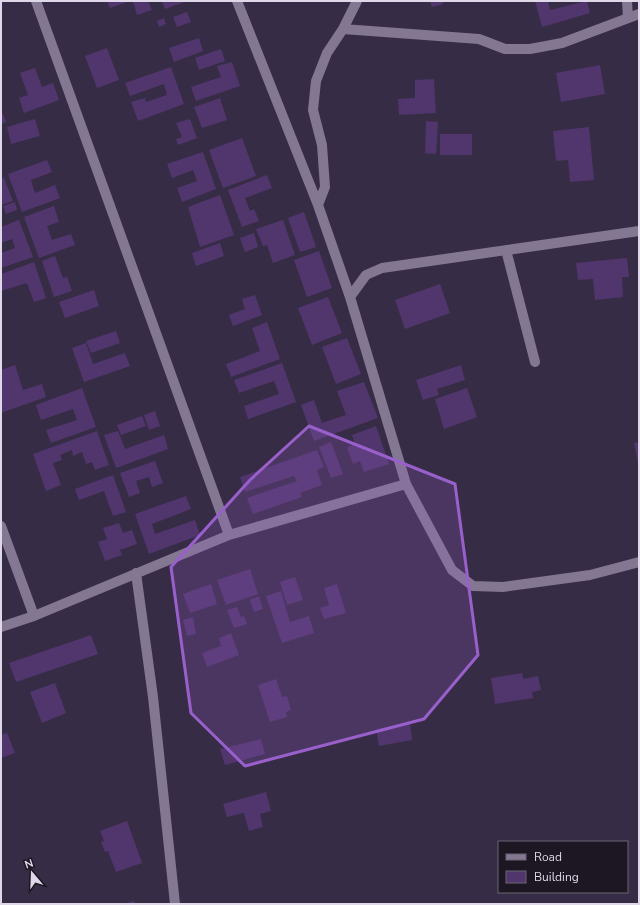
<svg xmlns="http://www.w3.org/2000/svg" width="640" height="905" viewBox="0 0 640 905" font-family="'Nunito Sans',sans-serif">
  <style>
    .building { fill: #50366c }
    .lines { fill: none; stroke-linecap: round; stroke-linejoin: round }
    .minor { stroke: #837792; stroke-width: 10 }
    .marked { fill: #9960cc; fill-opacity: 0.2; stroke: #9960cc; stroke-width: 3; stroke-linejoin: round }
  </style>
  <rect width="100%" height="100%" fill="#372c46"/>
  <path class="building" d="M107,1H130L110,8Z
    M133,1H148L152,10L137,15Z
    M162,1H187L165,9Z
    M430,1H443V4L432,7Z
    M535,1H548L550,10L587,1L590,13L542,27Z
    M187,12L191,22L177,27L173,17Z
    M164,18L166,24L159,27L157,21Z
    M199,38L203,51L174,62L169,48Z
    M107,48L119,80L97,88L85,56Z
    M221,49L225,61L199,70L195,58Z
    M232,62L240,86L196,101L191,87L221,77L217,66Z
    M600,65L605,94L561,102L556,73Z
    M171,67L184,104L138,121L131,102L145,98L146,102L167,95L164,84L130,96L125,83Z
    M35,68L42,87L53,83L59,100L24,113L19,98L28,95L20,73Z
    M434,79L436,113L399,115L398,99L415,98V80Z
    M220,98L227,120L202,128L194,107Z
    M1,109L6,122L1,124Z
    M35,119L40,136L11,144L7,127Z
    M190,119L197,138L178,145L176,139L182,137L176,123Z
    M426,121L438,122L436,154L425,153Z
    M589,127L594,180L570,182L568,160L556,161L553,131Z
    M440,134H472V155H440Z
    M242,138L256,176L223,188L209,150Z
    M203,152L216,189L182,202L177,188L197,181L193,170L172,178L167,164Z
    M47,160L52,172L31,180L35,193L55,185L60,198L22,212L8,174Z
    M267,175L272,188L245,198L250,211L254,209L259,221L242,227L228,190Z
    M4,178L13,201L1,205V179Z
    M220,195L234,235L200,247L188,207Z
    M15,202L17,210L6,214L3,206Z
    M54,206L59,222L47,226L52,240L71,234L75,245L39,258L24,217Z
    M304,212L316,247L300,252L288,218Z
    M19,220L33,257L1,268V253L15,248L12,239L1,243V227Z
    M283,220L295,255L273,263L267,245L263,246L256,229Z
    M254,233L258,247L245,252L240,238Z
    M220,243L224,256L196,266L192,253Z
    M319,251L332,288L307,297L294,260Z
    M55,256L63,278L67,277L72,291L54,297L42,261Z
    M627,258L629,277H622L623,297L595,300L593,279L578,280L576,263Z
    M34,262L46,298L34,302L27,283L1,291V274Z
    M440,284L450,313L405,329L395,300Z
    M94,290L99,306L65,318L59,302Z
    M255,295L262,315L233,326L229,315L245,309L242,299Z
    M328,297L342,333L312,345L298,308Z
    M267,322L280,359L231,377L226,364L260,351L252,328Z
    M116,331L120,343L91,353L86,341Z
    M347,338L361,374L336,384L322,347Z
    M86,343L93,364L125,353L130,366L84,382L72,348Z
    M282,363L296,402L248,419L244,406L279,394L274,381L239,393L234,380Z
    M15,365L23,390L42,384L46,397L1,413V370Z
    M461,365L465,380L437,389L439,395L423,400L416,380Z
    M364,382L378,418L314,441L301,405L314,400L322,423L346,415L337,391Z
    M82,388L96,427L51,443L46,430L77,420L73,409L41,420L36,405Z
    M467,388L477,417L444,429L435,399Z
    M155,411L160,426L149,430L144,415Z
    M142,416L146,426L121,435L117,425Z
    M376,426L389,464L364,472L360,461L353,464L347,447L355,444L352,435Z
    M97,431L109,465L95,470L92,462L86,464L82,452L73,456L72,450L60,455L62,460L53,463L61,485L46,491L33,454Z
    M118,431L125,449L164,435L168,449L116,468L104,435Z
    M331,442L343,474L331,478L319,447Z
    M639,442V462L638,463L634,443Z
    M317,450L324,467L317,470L322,485L300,493L302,497L253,514L247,498L297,481L294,476L245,492L240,477Z
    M155,461L163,483L152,487L149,477L136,481L140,493L129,497L120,473Z
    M113,475L126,512L113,516L104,491L79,500L75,489Z
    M186,496L191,509L152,524L155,534L195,520L200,535L149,554L135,514Z
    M119,523L123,533L132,530L137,544L120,550L122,555L105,561L98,542L107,539L103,528Z
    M250,569L258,594L226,605L217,580Z
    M295,577L303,600L287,605L280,582Z
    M211,584L217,604L190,613L183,594Z
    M337,584L346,613L324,619L320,608L329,605L324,588Z
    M281,591L290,622L309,616L314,633L282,643L266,596Z
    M259,596L263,609L254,612L250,600Z
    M237,607L241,617L244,616L247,624L234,628L227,610Z
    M193,617L196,634L187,636L183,620Z
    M231,633L239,655L207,667L202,653L221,646L219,638Z
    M91,635L98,654L16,682L9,663Z
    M522,673L523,679L538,676L541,690L532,692L533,698L495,704L491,678Z
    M276,679L282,697L287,696L291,710L286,712L287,717L270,722L258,685Z
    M55,683L66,713L42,723L30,692Z
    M410,723L412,740L379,746L376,729Z
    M7,733L15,753L1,758V735Z
    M261,739L265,754L225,765L220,749Z
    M266,792L271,811L260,814L263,827L249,831L244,813L227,817L223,804Z
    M127,821L142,863L116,872L108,851L105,852L101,842L104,841L100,831Z
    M134,901L135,904H125Z"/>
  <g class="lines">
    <path class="minor" d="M36,1L229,535
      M237,1L318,205L350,297L406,484L452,570L473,586L503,587L590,575L639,562
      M627,1L628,18
      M343,29L479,39L505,49H530L562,43L639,14
      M318,205L325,187L322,145L313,110L316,81L327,53L343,29L357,1
      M506,250L535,362
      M350,297L366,275L382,268L639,231
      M1,526L34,616
      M136,573L153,697L175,904
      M1,627L34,616L229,535L406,484"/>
  </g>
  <path class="marked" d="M309,426L455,484L478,655L424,719L245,766L191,713L171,567L250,480Z"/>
  <rect width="640" height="905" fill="none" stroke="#dfd8e9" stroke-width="4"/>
  <rect x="498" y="841" width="130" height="52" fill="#1c1723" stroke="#6a6472"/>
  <rect x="506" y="854" width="20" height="6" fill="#837792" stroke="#6a6472"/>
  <text x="534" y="861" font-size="12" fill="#dfd8e9">Road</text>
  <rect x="506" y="871" width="20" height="12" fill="#50366c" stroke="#6a6472"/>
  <text x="534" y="881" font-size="12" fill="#dfd8e9">Building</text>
  <g transform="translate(32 873) rotate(341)" stroke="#1c1723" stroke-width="3" paint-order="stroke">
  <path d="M0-3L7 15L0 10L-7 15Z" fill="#dfd8e9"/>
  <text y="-6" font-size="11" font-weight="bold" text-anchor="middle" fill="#dfd8e9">N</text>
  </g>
</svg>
